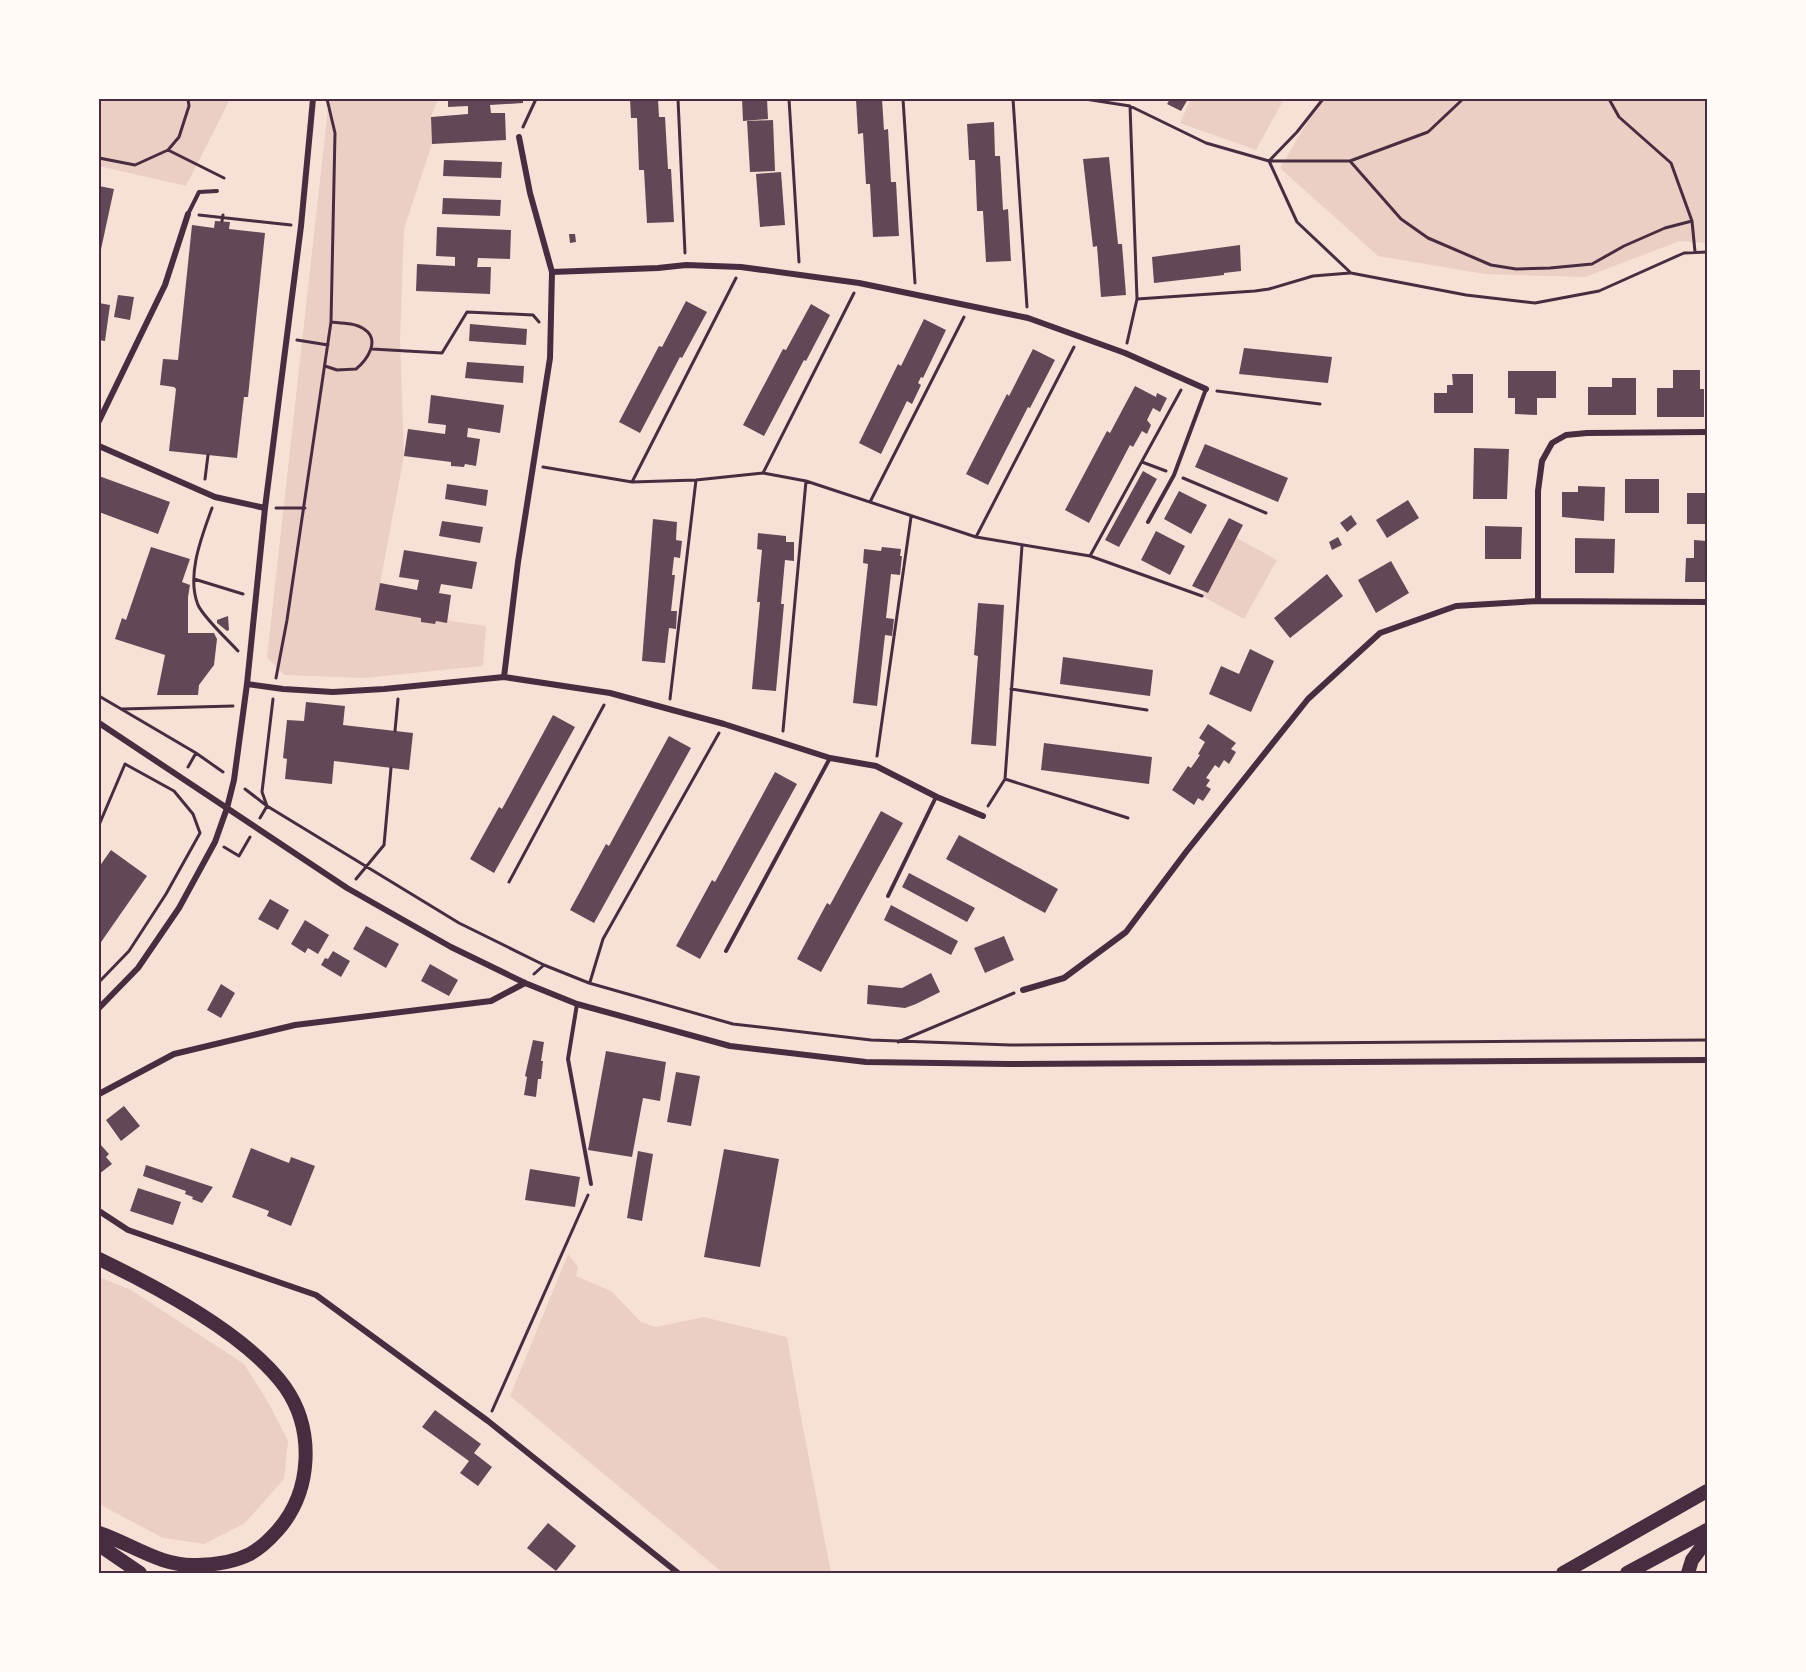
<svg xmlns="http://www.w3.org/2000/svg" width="1806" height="1672" viewBox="0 0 1806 1672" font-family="Jost,sans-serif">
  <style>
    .green { fill: #ebcfc5 }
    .building { fill: #644757 }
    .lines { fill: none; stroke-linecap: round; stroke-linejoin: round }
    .path { stroke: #4a2c40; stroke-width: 3 }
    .service { stroke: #4a2c40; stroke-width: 4 }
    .minor { stroke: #4a2c40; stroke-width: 6 }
    .trunk { stroke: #4a2c40; stroke-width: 14 }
    .neatline { fill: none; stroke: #4a2c40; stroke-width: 2 }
  </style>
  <rect width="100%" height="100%" fill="#f7e1d7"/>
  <path class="green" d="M99,99H230L186,186L99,166Z
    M329,99H438L431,117L432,144L404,229L400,340L404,456L375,610L486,626L483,666L364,678L284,675L267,657Z
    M1191,99H1284L1256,150L1180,123Z
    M1321,99H1707V243L1680,241L1585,277L1484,274L1378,256L1280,168Z
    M1235,537L1277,560L1244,619L1202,596Z
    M568,1254L578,1267L576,1276L611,1291L641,1322L656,1327L703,1317L787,1337L800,1412L831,1573H723L510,1396Z
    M99,1277L131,1290L244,1364L268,1402L288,1441L284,1479L245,1523L204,1544L163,1538L99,1504Z"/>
  <path class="building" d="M448,99H523V103L490,105L491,113H505L506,140L432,144L431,117L468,114V106L448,107Z
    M630,99H658L659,117H665L668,169H671L674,222L647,223L644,170H639L637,118H631Z
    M742,99H767L768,119L743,121Z
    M856,99H882L884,130L888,129L891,182H896L899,236L873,237L870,184H866L863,133L858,134Z
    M1170,99H1188L1181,111L1167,104Z
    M773,120L775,171L750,172L747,121Z
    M994,122L995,156H1000L1003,210L1008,209L1011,261L986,262L983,211H977L975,160H969L967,124Z
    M1109,157L1118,244H1122L1126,295L1101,297L1097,246L1093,247L1083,159Z
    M444,160L502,162L501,178L443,176Z
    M781,172L785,225L760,227L756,174Z
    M99,186L114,189L100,254H99Z
    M443,198L501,200L500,216L442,214Z
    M215,221L230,222L229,229L265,233L248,397H244L237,458L169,451L176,389L174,387L160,385L163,359L178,360L192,225L214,228Z
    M437,227L511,230L510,259L478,258L477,267H491L490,294L416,291L417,264L455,266V257L436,256Z
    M569,234H575L576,242L570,243Z
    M1240,245L1241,271L1224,273V275L1207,277L1154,283L1152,257Z
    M118,295L134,297L130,320L114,317Z
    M686,301L707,312L682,358L680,357L640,433L619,422L659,346L662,347Z
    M99,303L110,305L105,341L99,340Z
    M811,304L830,315L806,361L804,360L764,436L743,425L783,349L786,350Z
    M924,319L946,330L923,378L921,377L918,383L921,385L912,404L907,401L881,454L859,443L898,364L901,366Z
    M470,324L527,329L526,345L469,341Z
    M1244,348L1332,357L1328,383L1239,374Z
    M1033,349L1055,360L1030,408L1028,407L988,485L966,474L1007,394L1009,396Z
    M467,362L524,366L523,383L465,378Z
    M1673,370H1700V389H1704V417H1657V388H1673Z
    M1508,371H1556V398H1537V415L1515,414V398H1508Z
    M1452,374H1473V413H1434V393H1447V385H1453Z
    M1612,378H1636V415H1588V387H1612Z
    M1135,386L1156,397L1157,393L1167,398L1160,412L1153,408L1147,420L1151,425L1147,434L1142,431L1133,447L1130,445L1089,523L1065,510L1107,431L1110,433Z
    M431,395L504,405L500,433L468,428L467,437L480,439L476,466L465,464L464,467L451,466V462L404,456L408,429L445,434L446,425L428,423Z
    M1205,444L1288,478L1278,502L1195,467Z
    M1474,448L1509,449L1507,499H1473Z
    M1143,471L1157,479L1119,547L1105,540Z
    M99,476L170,502L158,534L99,512Z
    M1625,479H1659V513H1625Z
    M447,484L488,490L486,506L445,499Z
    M1578,486L1605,487L1604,521L1562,517V492H1578Z
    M1179,491L1207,505L1191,534L1164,519Z
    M1687,493H1707V524H1687Z
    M1408,500L1419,518L1387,538L1376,520Z
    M1351,515L1357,524L1347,532L1340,523Z
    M1229,518L1243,525L1208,593L1192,586Z
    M653,519L677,522L676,540L682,541L680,558L674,557L672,575H675L671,611H677L676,629L669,628L665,663L642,661Z
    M442,521L483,527L480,543L439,536Z
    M1485,526L1522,527L1521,559H1485Z
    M1156,531L1185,546L1170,575L1141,560Z
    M758,533L786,536V542H794V561L785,560L781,604H784L776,691L752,689L760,602H757L762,550L757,549Z
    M1338,537L1342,545L1332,550L1329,542Z
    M1575,538L1615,539L1614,573H1575Z
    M1694,540L1707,541V582H1685L1686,558H1694Z
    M151,547L190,559L182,582L190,585L188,597V633H214L217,639L214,665L199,685L198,695H157L165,655L115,639L122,618L126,620Z
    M882,547L901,549L900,556H902L900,575L891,574L886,618L894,619L892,636L885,635L877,706L853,703L868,564L863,563L864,549L881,551Z
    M404,550L477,562L472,589L441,584L439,593L451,595L447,623L436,621L435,624L421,622V618L375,610L380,583L417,590L419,580L399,577Z
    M1391,561L1409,593L1376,613L1358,580Z
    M1327,574L1343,596L1290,638L1274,618Z
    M978,603L1004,605L996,746L971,744L978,656L974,655Z
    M228,616L229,630L227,631L217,623V620Z
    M1250,649L1274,661L1251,712L1209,694L1221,666L1239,674Z
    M1063,657L1153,670L1150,696L1060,684Z
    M306,702L345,706L343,725L413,733L409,770L334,761L332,784L285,779L287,759L283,758L287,720L304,721Z
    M553,715L575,727L494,873L470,859L499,807L502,809Z
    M1208,724L1236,743L1231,749L1236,752L1229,764L1224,760L1219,768L1215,765L1206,778L1210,780L1206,786L1211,789L1203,801L1198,798L1194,805L1172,790L1188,766L1191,768L1200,755L1198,754L1205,742L1199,738Z
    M669,736L691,748L594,923L570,910L606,844L609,846Z
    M1044,743L1152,757L1149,784L1041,770Z
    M775,772L797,784L700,959L676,946L712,880L715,882Z
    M881,811L903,823L821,972L797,959L827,903L830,905Z
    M959,835L1058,889L1045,913L946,859Z
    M111,850L147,876L99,945V867Z
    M909,873L975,908L967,922L902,887Z
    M270,899L289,910L278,930L258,919Z
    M891,905L958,941L951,955L884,920Z
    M305,920L329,935L318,954L308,948L305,953L291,944Z
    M366,926L399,944L386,968L353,949Z
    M1004,936L1014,960L985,973L974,948Z
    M333,951L350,961L341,977L321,965L325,958L328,959Z
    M430,964L458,980L449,996L421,981Z
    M931,973L940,992L916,1004L905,1008L867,1004L868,985L902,988Z
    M221,984L235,993L221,1018L207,1010Z
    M533,1040L544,1042L541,1061H543L541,1079H538L536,1097L524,1095L527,1077L525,1076Z
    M606,1051L666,1062L660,1101L643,1098L632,1157L588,1150Z
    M676,1072L700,1076L691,1126L667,1122Z
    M124,1106L140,1126L121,1141L106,1120Z
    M99,1143L109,1154L106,1157L112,1164L99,1174Z
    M251,1148L289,1163L291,1157L315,1166L291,1226L267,1216L269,1211L232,1197Z
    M724,1149L779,1159L760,1267L704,1257Z
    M638,1151L653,1154L642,1221L627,1218Z
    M146,1165L213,1187L202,1203L192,1199L193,1197L185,1194L186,1191L143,1176Z
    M530,1169L580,1177L575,1207L525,1200Z
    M138,1188L181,1202L173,1225L130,1211Z
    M435,1410L481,1444L474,1453L492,1467L478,1486L460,1473L469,1461L422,1427Z
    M548,1523L576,1546L556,1571L527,1548Z"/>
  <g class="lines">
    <path class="path" d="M678,99L685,253
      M789,99L799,262
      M903,99L915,283
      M1013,99L1027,307
      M1085,99L1130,106L1206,143L1269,161L1297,222L1351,273L1466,295L1535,303L1599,291L1684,253L1707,252
      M1609,99L1619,117L1671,163L1692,221L1695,252
      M1130,106L1137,299
      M523,127L536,99
      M168,150L224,178
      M99,158L135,165L168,150L179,137L189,106L188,99
      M1269,161H1350L1428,132L1463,99
      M1269,161L1297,132L1323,99
      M1350,161L1401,219L1428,238L1491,265L1516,269L1550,268L1592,264L1624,246L1665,228L1692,221
      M199,215L291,225
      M222,221L223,215
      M297,340L328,345
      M1127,343L1137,299L1255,291L1269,289L1313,276L1350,273
      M372,349L442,353L467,312L533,315L539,322
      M325,366L337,370L356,369C367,360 381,340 364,329C355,323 342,323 331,322
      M1217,391L1320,404
      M1142,462L1166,471
      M543,467L632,482L696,480L763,473L806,481L976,537L1090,556L1181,390
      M763,473L854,293
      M1183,478L1266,513
      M205,479L208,455
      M632,482L736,278
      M870,502L964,317
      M212,508C202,536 186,575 198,605C204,618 228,640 238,651
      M276,508H305
      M976,537L1074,347
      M1090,556L1202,596
      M194,579L243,594
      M276,678L287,620L331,322L335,133L327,99
      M1011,689L1147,710
      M99,696L196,753L223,772
      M670,699L696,480
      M122,709L233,706
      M395,731L398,699
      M783,731L806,481
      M877,756L911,517
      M188,767L196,753
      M1005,779L1128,818
      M245,789L267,806L459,923L544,965L589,983L733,1024L871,1040L1010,1045L1707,1040
      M988,806L1005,779L1022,546
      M260,818L267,806L262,792L273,699
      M99,825L125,764L174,791L193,814L200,833L166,894L129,951L99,982
      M224,847L239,856L250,837
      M356,879L384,845L391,768
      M509,882L604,705
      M534,974L544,965
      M590,982L603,939L719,733
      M898,1042L1014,993
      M492,1411L588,1195"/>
    <path class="service" d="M188,214L199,192L217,191
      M1148,522L1174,475L1206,389
      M888,896L936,797
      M726,951L830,758
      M577,1004L568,1059L591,1184"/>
    <path class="minor" d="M552,272L658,268L686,265L741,267L859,283L1028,318L1125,353L1206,389
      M99,421L165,285L188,214
      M99,446L215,497L265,508
      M1538,601V491L1542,461L1552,443L1566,435L1587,433L1707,432
      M504,677L518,562L550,358L552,272L530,193L519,137
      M247,684L283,689L333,692L384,689L504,677L610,693L724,724L830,758L876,766L937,797L983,816
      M99,723L347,888L451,947L525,983L577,1004L730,1046L866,1062L1009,1064L1707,1060
      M1023,990L1064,978L1126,932L1186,852L1308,699L1380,633L1456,606L1538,601L1707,602
      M99,1008L138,968L179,908L215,842L227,808L234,780L247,684L265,508L301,226L313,99
      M99,1094L174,1054L295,1025L491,1001L525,983
      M99,1211L128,1230L316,1295L488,1421L678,1573"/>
    <path class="trunk" d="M99,1259C157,1287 247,1334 285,1387C315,1430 312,1491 278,1530C270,1539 261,1548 250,1554C234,1562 215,1565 197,1565C161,1567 132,1544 99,1533
      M99,1545L140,1573
      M1563,1573L1707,1491
      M1627,1573L1707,1530
      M1688,1573L1692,1560L1707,1540"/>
  </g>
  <rect width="1806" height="1672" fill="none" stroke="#fffaf5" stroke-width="201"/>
  <rect x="100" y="100" width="1606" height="1472" class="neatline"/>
</svg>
